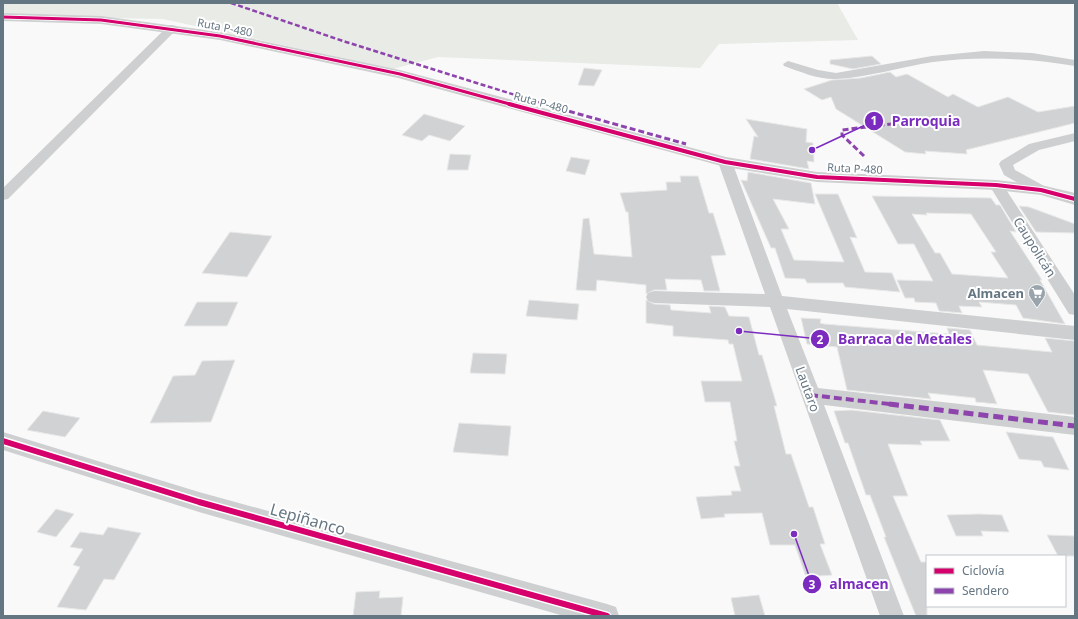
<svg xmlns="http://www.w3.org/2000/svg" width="1078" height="619" viewBox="0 0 1078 619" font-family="'Noto Sans',sans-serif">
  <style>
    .green { fill: #e8ebe6 }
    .building { fill: #d0d2d3; stroke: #e8e8e8; fill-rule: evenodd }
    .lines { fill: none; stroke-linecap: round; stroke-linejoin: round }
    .minor { fill: #cecfd0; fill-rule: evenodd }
    .tertiary { fill: #cecfd0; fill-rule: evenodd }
    .quiet-far3 { stroke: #8e44ad; stroke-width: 2.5; stroke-dasharray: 5 2.5; stroke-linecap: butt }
    .quiet-far2 { stroke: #8e44ad; stroke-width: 3; stroke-dasharray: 6 3; stroke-linecap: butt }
    .quiet-far1 { stroke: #8e44ad; stroke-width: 4; stroke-dasharray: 8 4; stroke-linecap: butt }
    .quiet { stroke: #8e44ad; stroke-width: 5; stroke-dasharray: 10 5; stroke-linecap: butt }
    .cycleway-far2-casing { stroke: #fff; stroke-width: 4.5 }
    .cycleway-far1-casing { stroke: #fff; stroke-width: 6 }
    .cycleway-casing { stroke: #fff; stroke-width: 9 }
    .cycleway-far2 { stroke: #d6006c; stroke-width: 3 }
    .cycleway-far1 { stroke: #d6006c; stroke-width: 4 }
    .cycleway { stroke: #d6006c; stroke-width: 6 }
    .labels { text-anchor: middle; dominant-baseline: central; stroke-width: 4; stroke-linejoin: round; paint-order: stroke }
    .far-street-label { font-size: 11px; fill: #657683; stroke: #fff }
    .street-label { font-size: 13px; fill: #657683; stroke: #fff }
    .poi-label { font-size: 13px; font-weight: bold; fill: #657683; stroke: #fff; text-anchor: end }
    .near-street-label { font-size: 16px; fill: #657683; stroke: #fff }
    .leader { fill: none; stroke: #7b2cbf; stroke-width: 1.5 }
    .callout-dot { fill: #7b2cbf; stroke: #fff; stroke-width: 1.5 }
    .mark-label { font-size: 12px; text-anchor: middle; font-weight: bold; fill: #fff }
    .callout-label { font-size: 14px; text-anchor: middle; font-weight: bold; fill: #7b2cbf; stroke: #fff; stroke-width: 4; stroke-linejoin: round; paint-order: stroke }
  </style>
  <rect width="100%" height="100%" fill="#f9f9f9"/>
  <path class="green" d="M3,3H837L858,40L719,44L700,68L438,57L393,69L163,19L3,16Z"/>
  <path class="building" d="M872,56L881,64L853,69L830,64V60Z
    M584,68L602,70L594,86L578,85Z
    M890,72L896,77L907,74L948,97L953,94L978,107L1008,97L1038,112L1075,106V123L966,150L967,154L925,151L926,154L905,152L836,109L831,97L822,100L804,89L832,80L861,78Z
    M424,114L465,126L450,141L429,135L422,141L402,135Z
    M746,119L807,129L806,142L813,143L814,162L807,161L809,169L750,159L754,136L758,137Z
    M450,154L471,155L468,170H447Z
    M571,157L590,160L585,175L566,171Z
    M748,172L811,183L815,204L773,199L789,229H781L794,260L844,262L815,194H838L857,238L850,237L865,272L892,273L900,292L845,287L843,283H807L805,279L785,278L775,248H771L741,180L747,181Z
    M680,176H698L709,213H713L726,255L711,256L720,291H704L701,280L665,279L667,290H654L646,294V285L597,280L596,291L576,290L583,219L589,218L594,254L632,257L628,212H626L620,193L667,190L666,182H681Z
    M872,196L991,198L996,205H1000L1016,232L1010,231L1042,280H1040L1065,324L1023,318L1016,305L979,302L982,307L959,306L962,313L939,311L936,303L915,302L914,298H905L897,280L933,281L914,244H898ZM926,213L971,214L996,252H991L1008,278L952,274L940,253H935L912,214L927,215Z
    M1019,206L1029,207L1075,224V233L1036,232Z
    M230,232L272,236L247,277L202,273Z
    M529,300L579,304L577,320L526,316Z
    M646,300L654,304L670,305L671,310L711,313L709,306L725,307L729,316L749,317L759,355H762L777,406H774L786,454H791L809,507H813L825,544H820L832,575L806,577L795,545H770L762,513L724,514L725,517L701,519L696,497L732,495L731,491H741L734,466H740L734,441H737L730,402H705L701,381H742L733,344H729L728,340L673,336V326L646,323Z
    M197,302H238L227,326H184Z
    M801,318L821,319L820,323L824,324L949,334L947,328L970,330L977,345L1052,352L1045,338L1075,341V415L1048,412L1028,374L983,370L997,404L976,402L975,398L928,393L931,399L847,390L837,347L807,344Z
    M473,353L507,354L505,374L470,373Z
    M235,360L211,422L150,423L173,376L195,375L202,361Z
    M851,410L940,420L950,441H920L922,445L888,444L908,496H893L921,562H927V616H916L884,537H886L870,495H866L848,443H845L834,411Z
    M43,411L80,418L65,437L27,430Z
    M459,423L511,426L508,456L453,452Z
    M1006,432L1053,437L1069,470L1044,467L1041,461L1019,459Z
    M56,509L74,514L56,537L37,532Z
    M979,514L1002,515L1009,532L981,531L983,536H956L947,515Z
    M108,527L141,533L114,580L104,579L86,610L57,607L80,567L73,565L83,549L70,547L80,532L103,535Z
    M1047,535L1075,536V556H1058Z
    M380,591L379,598L403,597L401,616H353L356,592Z
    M759,595L765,616H735L731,598Z"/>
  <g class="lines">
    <path class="minor" d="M172,25L176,26L177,28L176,30L8,199L3,200V188L168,26Z
      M984,51L1032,53L1075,60V66C1027,58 981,56 933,62C901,67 869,77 837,79C819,80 801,72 784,66L783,64L788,61L818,70L836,73L932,56Z
      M1075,133V141L1039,150L1013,165L1015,170L1046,187L1048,190L1046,193H1036L1004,175L999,164L1001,161L1029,144Z
      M725,158L730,159L732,162L782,296L1075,326V340L787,309L818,388L1075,417V435L824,405L904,616H880L770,307L654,303L648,301L646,297L648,293L654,291L765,294L718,162L720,159Z
      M996,181L1001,182L1075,295V315L1069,314L989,185L991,182Z
      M3,432L199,492L607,604L616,607L619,616H564L199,512L3,450Z"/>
    <path class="tertiary" d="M3,13L101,16L220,32L400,70L726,157L817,172L996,180L1041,185L1075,193V205L1041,195L996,190L817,182L725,167L398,78L220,40L101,24L3,21Z"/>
    <path class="quiet-far3" d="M231,3L346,42L547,105"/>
    <path class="quiet-far2" d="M543,104L686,144
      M864,156L842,135V130L891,124L900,121"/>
    <path class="quiet-far1" d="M810,395L898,405"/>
    <path class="quiet" d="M889,404L1075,426"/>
    <defs>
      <path id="cycleway-far2" d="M3,17L101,20L220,36L400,74L513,105"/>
      <path id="cycleway-far1" d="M509,104L725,162L817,177L996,185L1041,190L1075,199"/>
      <path id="cycleway" d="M3,441L199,502L607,616"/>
    </defs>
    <use href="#cycleway-far2" class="cycleway-far2-casing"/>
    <use href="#cycleway-far1" class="cycleway-far1-casing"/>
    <use href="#cycleway" class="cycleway-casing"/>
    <use href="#cycleway-far2" class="cycleway-far2"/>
    <use href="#cycleway-far1" class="cycleway-far1"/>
    <use href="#cycleway" class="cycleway"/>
  </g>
  <defs>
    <symbol id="supermarket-pin" viewBox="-11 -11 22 30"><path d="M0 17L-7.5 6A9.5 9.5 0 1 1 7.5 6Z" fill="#99a4ac" stroke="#fff"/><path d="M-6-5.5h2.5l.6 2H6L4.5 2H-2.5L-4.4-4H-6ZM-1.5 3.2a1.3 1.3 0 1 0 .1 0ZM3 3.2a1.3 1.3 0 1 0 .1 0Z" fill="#fff"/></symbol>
  </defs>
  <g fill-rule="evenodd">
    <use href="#supermarket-pin" x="1027" y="283" width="20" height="27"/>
  </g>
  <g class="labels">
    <g class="far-street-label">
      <text transform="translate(225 27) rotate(11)">Ruta P-480</text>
      <text transform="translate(541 102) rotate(15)">Ruta P-480</text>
      <text transform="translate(855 168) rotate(3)">Ruta P-480</text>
    </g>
    <g class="street-label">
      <text transform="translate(1035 247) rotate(58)">Caupolicán</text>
      <text transform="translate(808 389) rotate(70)">Lautaro</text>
    </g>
    <g class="poi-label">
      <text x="1024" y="293">Almacen</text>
    </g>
    <g class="near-street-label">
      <text transform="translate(308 519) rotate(16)">Lepiñanco</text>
    </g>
  </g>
  <path class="leader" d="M812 150L874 121M739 331L820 339M794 534L812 584"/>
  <g class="callout-dot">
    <circle cx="812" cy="150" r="4"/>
    <circle cx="739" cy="331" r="4"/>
    <circle cx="794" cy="534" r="4"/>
    <circle cx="874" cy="121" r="10"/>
    <circle cx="820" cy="339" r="10"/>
    <circle cx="812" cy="584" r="10"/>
  </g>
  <g class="mark-label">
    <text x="874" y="125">1</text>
    <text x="820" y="344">2</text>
    <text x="812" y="589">3</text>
  </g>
  <g class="callout-label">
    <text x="926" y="126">Parroquia</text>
    <text x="905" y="344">Barraca de Metales</text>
    <text x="859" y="589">almacen</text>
  </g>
  <rect width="1078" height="619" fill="none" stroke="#657683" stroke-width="8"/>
  <rect x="926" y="555" width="140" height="52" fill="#ffffff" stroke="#c1c8cd"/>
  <rect x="934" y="568" width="20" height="6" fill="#d6006c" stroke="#c1c8cd"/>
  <text x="962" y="575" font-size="12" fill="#657683">Ciclovía</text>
  <rect x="934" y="588" width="20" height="6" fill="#8e44ad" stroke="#c1c8cd"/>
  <text x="962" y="595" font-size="12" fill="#657683">Sendero</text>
</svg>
